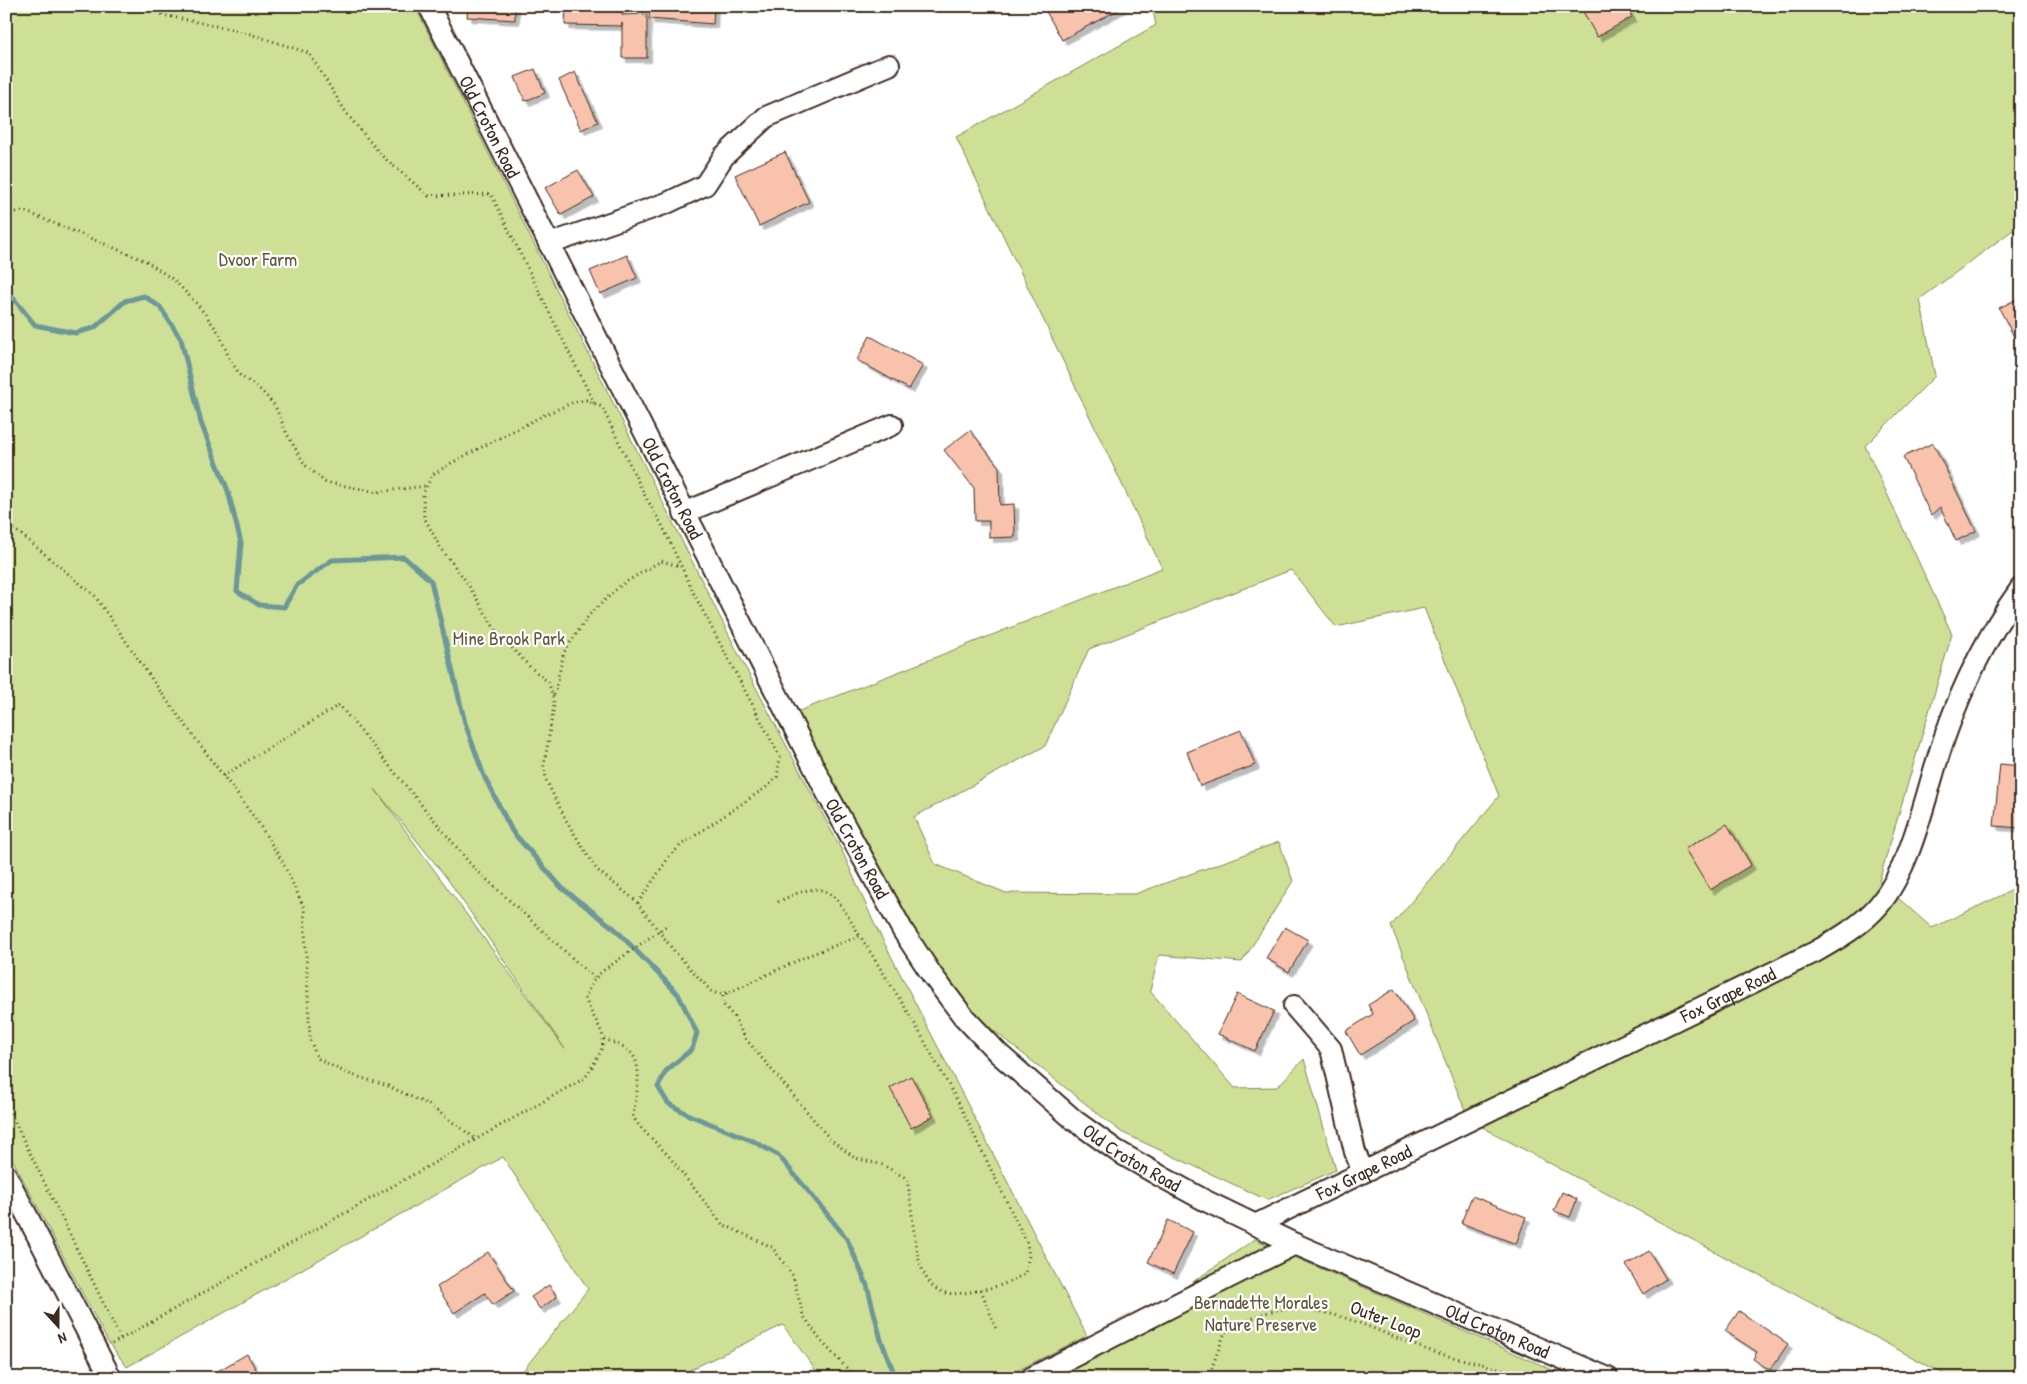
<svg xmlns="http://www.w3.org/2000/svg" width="2027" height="1384" viewBox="0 0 2027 1384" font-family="'Patrick Hand',sans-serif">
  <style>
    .green { fill: #cde095; stroke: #84855a; fill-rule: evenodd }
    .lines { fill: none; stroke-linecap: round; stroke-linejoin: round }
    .stream { stroke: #6d9798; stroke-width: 5 }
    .building { fill: #f8c2ac; stroke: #3b2a1e; filter: url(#shadow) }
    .minor-casing { stroke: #3b2a1e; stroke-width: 24 }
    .path { stroke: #3b2a1e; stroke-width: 3; stroke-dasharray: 1 4; stroke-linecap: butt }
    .minor { stroke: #fff; stroke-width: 20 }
    .labels { text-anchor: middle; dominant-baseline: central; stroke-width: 4.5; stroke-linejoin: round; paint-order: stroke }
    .street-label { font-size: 19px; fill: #3b2a1e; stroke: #fff }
    .park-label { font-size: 19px; fill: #60583c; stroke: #fff }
  </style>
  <defs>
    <filter id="shadow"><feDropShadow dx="4.5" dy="4.5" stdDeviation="0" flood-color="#0004"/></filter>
  </defs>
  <rect width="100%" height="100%" fill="#fff"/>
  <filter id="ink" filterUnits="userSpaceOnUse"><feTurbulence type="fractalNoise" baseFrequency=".02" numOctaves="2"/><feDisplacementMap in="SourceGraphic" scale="10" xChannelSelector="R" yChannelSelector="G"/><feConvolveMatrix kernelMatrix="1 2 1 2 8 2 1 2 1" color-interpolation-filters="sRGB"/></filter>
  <g filter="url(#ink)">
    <path class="green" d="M6,6H415L743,663L843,853L874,923L1087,1336L1002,1378H821L783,1325L673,1378H517L588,1289L503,1157L127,1367L108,1342L6,1147ZM375,789L446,877L565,1049Z
      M1152,6H2021V237L2013,230L1920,299L1935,376L1865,446L1952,634L1879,881L1932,928L2021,886V1378H1951L1469,1120L1391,926L1499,796L1424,608L1336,627L1291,570L1089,649L1045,746L914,817L935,864L1006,893L1135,894L1279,842L1293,881L1242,962L1159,955L1150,991L1235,1088L1277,1087L1304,1059L1336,1170L1267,1200L1121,1132L939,987L794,713L1162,568L956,137L1156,25Z
      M1255,1239L1290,1255L1571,1378H1054Z"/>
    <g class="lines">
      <path class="stream" d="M6,289L35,325L75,333L94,328L125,301L144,296L160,307L181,339L201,423L228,491L241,543L237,591L259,605L284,607L297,585L332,560L404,557L431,581L465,723L484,776L512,831L562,888L615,929L678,994L697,1033L692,1049L666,1071L658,1087L668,1103L689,1115L753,1141L778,1155L819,1204L847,1239L867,1285L881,1340L896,1378"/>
    </g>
    <path class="building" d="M468,6H515V20L467,17Z
      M566,6H622V15L647,14V58H622V23V26L565,25Z
      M650,6H714L713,24L649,19Z
      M1043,6H1125L1062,40Z
      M1580,6H1626L1632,17L1597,37Z
      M535,69L545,93L525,101L515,77Z
      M575,72L598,122L581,130L559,80Z
      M785,152L809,202L759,226L735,175Z
      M578,170L594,197L561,215L545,188Z
      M627,255L637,278L600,294L590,271Z
      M2021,297V350L1999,308Z
      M870,336L923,365L909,389L857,360Z
      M970,430L999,467L1000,505L1014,504L1015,537L989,538V521H975L974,488L944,450Z
      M1933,443L1976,531L1956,541L1940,507L1931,515L1903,457Z
      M1241,730L1255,765L1200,786L1187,752Z
      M2000,764L2021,766V828L1994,826Z
      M1727,824L1751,865L1710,890L1685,849Z
      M1285,927L1308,940L1289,972L1266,958Z
      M1394,989L1414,1021L1360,1055L1346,1031L1373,1014L1368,1005Z
      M1237,994L1274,1011L1255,1051L1218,1034Z
      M911,1076L933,1116L911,1128L890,1088Z
      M1562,1192L1577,1199L1570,1217L1554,1211Z
      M1472,1196L1526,1217L1516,1244L1461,1223Z
      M1168,1220L1193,1232L1173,1274L1148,1262Z
      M1649,1251L1666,1279L1643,1294L1626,1265Z
      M488,1252L514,1291L493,1305L485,1293L454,1313L437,1287Z
      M549,1285L557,1297L540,1309L531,1297Z
      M1739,1311L1788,1344L1770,1370L1753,1359L1757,1352L1725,1331Z
      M247,1354L261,1378H206Z"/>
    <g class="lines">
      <defs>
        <g id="minor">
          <path id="s1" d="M429,6L828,795L903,931L932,975L963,1016L998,1053L1074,1120L1117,1151L1162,1177L1206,1201L1295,1244L1608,1378"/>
          <path d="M549,244L667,203L705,185L724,156L766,117L889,65"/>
          <path d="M684,513L892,425"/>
          <path d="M1294,1006L1331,1049L1355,1152L1363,1172"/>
          <path d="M6,1175L111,1378"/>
          <path id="s2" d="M1255,1225L1815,952C1838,939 1862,925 1879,905C1915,861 1926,789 1945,736C1963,684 1989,633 2021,588"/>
          <path d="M1031,1378L1295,1244"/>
        </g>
      </defs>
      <use href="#minor" class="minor-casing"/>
      <path class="path" d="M149,6L163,15L244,32L309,53L347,114L382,156L429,196L491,194L594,403
        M6,213L24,211L146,261L175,281L198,305L219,333L229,358L240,375L262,391L275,406L287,434L305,465L325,482L377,492L426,486
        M6,522L95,596L160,691L257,821L282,861L304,907L310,1039L317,1058L346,1073L388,1086L429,1105L476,1139
        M554,695L564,652L589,615L621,585L661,561L680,566
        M223,776L339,705L473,867L594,978
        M778,902C830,875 833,893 860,936
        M638,903L669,857L681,845L768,786L777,777L780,757L695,596L661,523L645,496L602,407L586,400L574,402L544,415L453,462L432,475L423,494L424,517L440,547L466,581L496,631L530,667L548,682L553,696L554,705L544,766L546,780L567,822L597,870L635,900L675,952L711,991L718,994L730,992L807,956L860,936L911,1017L957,1100L1027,1243L1029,1256L1025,1274L1002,1285L981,1290L997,1331
        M727,993L723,996L722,1003L734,1017L745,1038L830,1139L855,1158L883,1165L906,1178C916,1207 908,1285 946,1293C957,1295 970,1292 981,1290
        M604,1039C613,1043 626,1046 632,1054C644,1069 635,1099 633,1117L640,1127L668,1155L722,1224L772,1247L793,1276L803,1315L821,1341L856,1378
        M6,1104L121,1339
        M112,1344L585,1078C613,1034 605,1042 585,999C589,986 594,978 604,970L669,924
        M1208,1378L1225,1332C1239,1326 1263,1311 1278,1310C1333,1303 1381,1335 1431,1351C1463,1361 1496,1365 1527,1378"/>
      <use href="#minor" class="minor"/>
    </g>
  </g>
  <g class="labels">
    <g class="street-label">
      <text stroke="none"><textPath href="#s1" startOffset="135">Old Croton Road</textPath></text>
      <text stroke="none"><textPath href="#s1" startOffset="540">Old Croton Road</textPath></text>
      <text stroke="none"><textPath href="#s1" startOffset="945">Old Croton Road</textPath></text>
      <text stroke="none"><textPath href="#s2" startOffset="526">Fox Grape Road</textPath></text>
      <text stroke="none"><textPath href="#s1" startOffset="1365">Old Croton Road</textPath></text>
      <text stroke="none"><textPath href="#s2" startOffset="121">Fox Grape Road</textPath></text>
      <text transform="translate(1386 1319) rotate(21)">Outer Loop</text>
      <text stroke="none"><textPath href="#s1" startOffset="1770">Old Croton Road</textPath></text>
    </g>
    <g class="park-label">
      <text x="258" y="259">Dvoor Farm</text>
      <text x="509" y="638">Mine Brook Park</text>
      <text x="1261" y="1302">Bernadette Morales<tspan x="1261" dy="22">Nature Preserve</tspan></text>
    </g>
  </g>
  <rect width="2027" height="1384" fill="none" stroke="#fff" stroke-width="25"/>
  <rect x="12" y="12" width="2002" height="1359" fill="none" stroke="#3b2a1e" stroke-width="2" filter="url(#ink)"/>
  <g transform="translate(58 1326) rotate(159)" stroke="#ffffff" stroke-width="4" paint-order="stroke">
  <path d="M0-4L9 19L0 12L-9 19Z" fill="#3b2a1e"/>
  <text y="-8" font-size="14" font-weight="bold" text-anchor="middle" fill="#3b2a1e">N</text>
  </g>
</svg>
